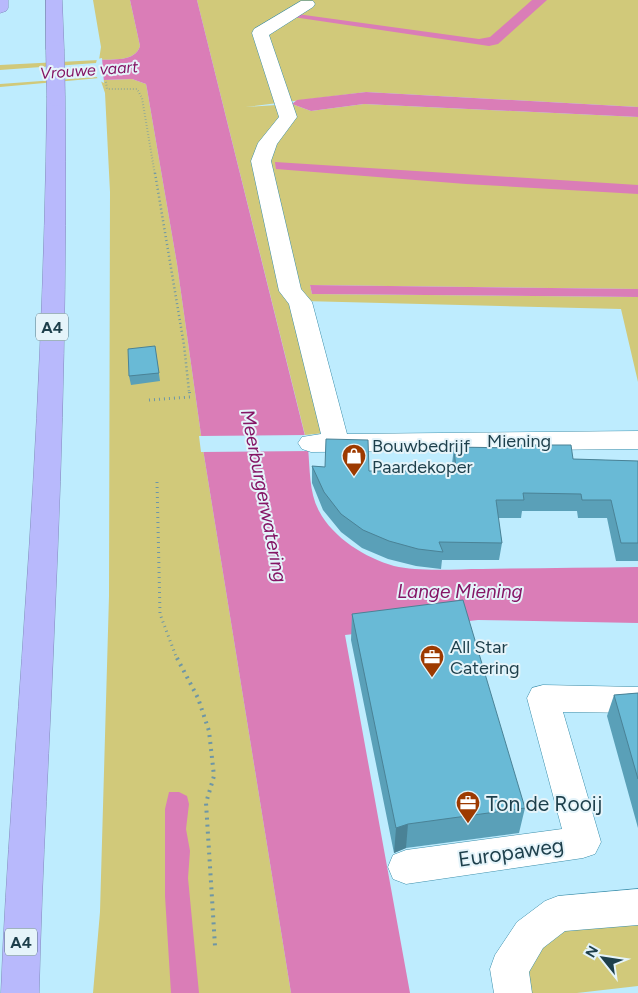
<svg xmlns="http://www.w3.org/2000/svg" width="638" height="993" viewBox="0 0 638 993" font-family="Figtree,sans-serif">
  <style>
    .green { fill: #d1c97a }
    .water { fill: #da7db7 }
    .pier { fill: #beecfe }
    .lines { fill: none; stroke-linecap: round; stroke-linejoin: round }
    .minor-casing { stroke: #3c8eaa; stroke-width: 1 }
    .highway-casing { stroke: #828ebe; stroke-width: 1 }
    .path-far3 { stroke: #6e96a5; stroke-width: 2; stroke-dasharray: 0.5 2.5; stroke-linecap: butt }
    .path-far2 { stroke: #6e96a5; stroke-width: 2.5; stroke-dasharray: 1 3; stroke-linecap: butt }
    .path-far1 { stroke: #6e96a5; stroke-width: 3; stroke-dasharray: 1 4; stroke-linecap: butt }
    .path { stroke: #6e96a5; stroke-width: 4; stroke-dasharray: 2 5; stroke-linecap: butt }
    .minor { fill: #fff; fill-rule: evenodd }
    .highway { fill: #b8b9fc; fill-rule: evenodd }
    .highway-bridge-casing { stroke: #828ebe; stroke-width: 19; stroke-linecap: butt }
    .highway-bridge { stroke: #b8b9fc; stroke-width: 18 }
    .wall { fill: #5aa0b8 }
    .shaded-wall { fill: #4a8296 }
    .building { fill: #69bad6; stroke: #4a8296 }
    .labels { text-anchor: middle; dominant-baseline: central; stroke-width: 4; stroke-linejoin: round; paint-order: stroke }
    .far-water-label { font-size: 16px; font-style: italic; fill: #841565; stroke: #e5f4fa }
    .shield { fill: #e5f4fa; stroke: #597580; stroke-width: 1 }
    .shield-label { font-size: 16px; font-weight: bold; fill: #1d3f4b }
    .street-label { font-size: 18px; fill: #1d3f4b; stroke: #e5f4fa }
    .poi-label { font-size: 18px; fill: #1d3f4b; stroke: #e5f4fa; text-anchor: start }
    .water-label { font-size: 19px; font-style: italic; fill: #841565; stroke: #e5f4fa }
    .near-poi-label { font-size: 21px; fill: #1d3f4b; stroke: #e5f4fa; text-anchor: start }
    .near-street-label { font-size: 21px; fill: #1d3f4b; stroke: #e5f4fa }
  </style>
  <rect width="100%" height="100%" fill="#beecfe"/>
  <path class="green" d="M93,0H130L140,46C135,62 113,59 99,60V65L0,72V65L99,60L101,47Z
    M197,0H638V107L366,92L245,107L292,104L311,111L364,104L638,117V289L310,285L312,294L638,297V382L621,309L303,301L324,433L305,435Z
    M99,74L104,80L132,79L146,84L147,89L177,264L203,449L291,993H93L100,912L109,596L110,192L105,93L100,78L0,87V82Z
    M638,921V986L577,993H521L524,971L544,943L578,924Z"/>
  <path class="water" d="M130,0H197L308,448C310,468 309,493 319,511C333,538 366,558 394,566C419,572 456,569 482,569C534,568 586,568 638,567V623L478,620L345,635L410,993H291L203,449L177,264L147,89L146,84L132,79L104,80L100,78L99,60C113,59 135,62 140,46Z
    M532,0H547L498,44L489,46L293,17L297,14L479,39L490,37Z
    M366,92L638,107V117L364,104L311,111L292,104L297,100Z
    M275,162L638,185V194L466,184L276,169Z
    M310,285L638,289V297L312,294Z
    M169,792H179L187,796L189,804L186,829L190,851L188,878L199,993H171L165,896V809Z"/>
  <path class="pier" d="M102,58L104,83L98,80L97,77L0,84V70L96,63L97,59Z
    M307,435L311,451L201,452L199,436Z"/>
  <g class="lines">
    <defs>
      <path id="minor" d="M301,1H313L315,4L313,7L269,35L297,117L277,144L271,161L301,289L312,302L347,434L638,431V449L311,452L302,449L298,443L302,437L321,434L289,304L279,291L251,161L258,143L279,117L252,33L254,29Z
        M543,685L638,687V713L563,712L601,842L595,854L583,858L406,884L393,879L388,867L393,855L406,850L562,829L527,698L532,688Z
        M638,889V925L565,931L543,948L529,972L532,993H494L490,969L495,955L517,922L545,901L558,896Z"/>
      <path id="highway" d="M0,0H8V8L6,11L0,13Z
        M46,0H62L64,50L61,54L55,55L49,54L46,50Z
        M56,91L63,93L65,97C67,268 63,439 55,610C50,738 42,865 39,993H1C6,865 17,738 25,611C37,440 45,268 47,97L49,93Z"/>
    </defs>
    <use href="#minor" class="minor-casing"/>
    <use href="#highway" class="highway-casing"/>
    <path class="path-far3" d="M106,82L107,89H137L142,98L155,175"/>
    <path class="path-far2" d="M155,173L184,345L189,391"/>
    <path class="path-far1" d="M149,400L190,397L189,389
      M157,482L160,614L177,659"/>
    <path class="path" d="M177,658L198,698L209,731L214,776L206,803L215,946"/>
    <use href="#minor" class="minor"/>
    <use href="#highway" class="highway"/>
    <defs>
      <path id="highway-bridge" d="M55,50L56,97"/>
    </defs>
    <use href="#highway-bridge" class="highway-bridge-casing"/>
    <use href="#highway-bridge" class="highway-bridge"/>
  </g>
  <path class="wall" d="M155,346L160,381L131,385L129,376Z
    M515,445L573,459L638,461V460V561H616L607,518H578L577,511H522L521,518H498L502,543L499,560H442L441,569L416,566L388,559L362,548L341,532L323,510L312,483V466L369,471H453L452,464L454,447L515,448Z
    M352,614L525,808L519,833L406,848L394,853L351,640Z
    M638,693V828L607,716L614,695Z"/>
  <path class="shaded-wall" d="M408,824L406,848L394,853L396,828Z"/>
  <path class="building" d="M155,346L159,373L129,376L128,349Z
    M326,439L368,440L369,471H456L454,447L516,448L515,445H571L573,459L638,461V543H621L611,500H582L581,494L523,493L524,500H496L502,543L439,542L443,552L418,549L389,541L363,530L341,514L324,492L312,466L325,467Z
    M463,600L525,808L408,824L396,828L352,614Z
    M638,693V779L614,695Z"/>
  <defs>
    <symbol id="shop-pin" viewBox="-11 -11 22 30"><path d="M0 17L-7.5 6A9.5 9.5 0 1 1 7.5 6Z" fill="#9d3a00" stroke="#e5f4fa"/><path d="M-5-2.5h2.3a2.7 3.5 0 0 1 5.4 0H5L5.5 6h-11ZM-1.5-2.5h3a1.5 2.3 0 0 0-3 0Z" fill="#fff"/></symbol>
    <symbol id="office-pin" viewBox="-11 -11 22 30"><path d="M0 17L-7.5 6A9.5 9.5 0 1 1 7.5 6Z" fill="#9d3a00" stroke="#e5f4fa"/><path d="M-6-3h4V-5.5h4V-3h4V5H-6ZM-1-4.5V-3h2v-1.5ZM-6 0V1H6V0Z" fill="#fff"/></symbol>
  </defs>
  <g fill-rule="evenodd">
    <use href="#shop-pin" x="340" y="442" width="28" height="38"/>
    <use href="#office-pin" x="418" y="643" width="28" height="38"/>
    <use href="#office-pin" x="454" y="789" width="28" height="38"/>
  </g>
  <g class="labels">
    <g class="far-water-label">
      <text transform="translate(89 70) rotate(-4)">Vrouwe vaart</text>
    </g>
    <g class="shield">
      <rect x="36" y="313.5" width="32" height="27" rx="4"/>
      <rect x="5" y="928.5" width="32" height="27" rx="4"/>
    </g>
    <g class="shield-label">
      <text x="52" y="327">A4</text>
      <text x="21" y="942">A4</text>
    </g>
    <g class="street-label">
      <text x="519" y="441">Miening</text>
    </g>
    <g class="poi-label">
      <text x="372" y="446">Bouwbedrijf<tspan x="372" dy="21">Paardekoper</tspan></text>
      <text x="450" y="647">All Star<tspan x="450" dy="21">Catering</tspan></text>
    </g>
    <g class="water-label">
      <text transform="translate(264 496) rotate(79)">Meerburgerwatering</text>
      <text x="460" y="591">Lange Miening</text>
    </g>
    <g class="near-poi-label">
      <text x="486" y="803">Ton de Rooij</text>
    </g>
    <g class="near-street-label">
      <text transform="translate(511 852) rotate(-8)">Europaweg</text>
    </g>
  </g>
  <g transform="translate(603 958) rotate(300)" stroke="#e5f4fa" stroke-width="4" paint-order="stroke">
  <path d="M0-4L9 19L0 12L-9 19Z" fill="#1d3f4b"/>
  <text y="-8" font-size="14" font-weight="bold" text-anchor="middle" fill="#1d3f4b">N</text>
  </g>
</svg>
